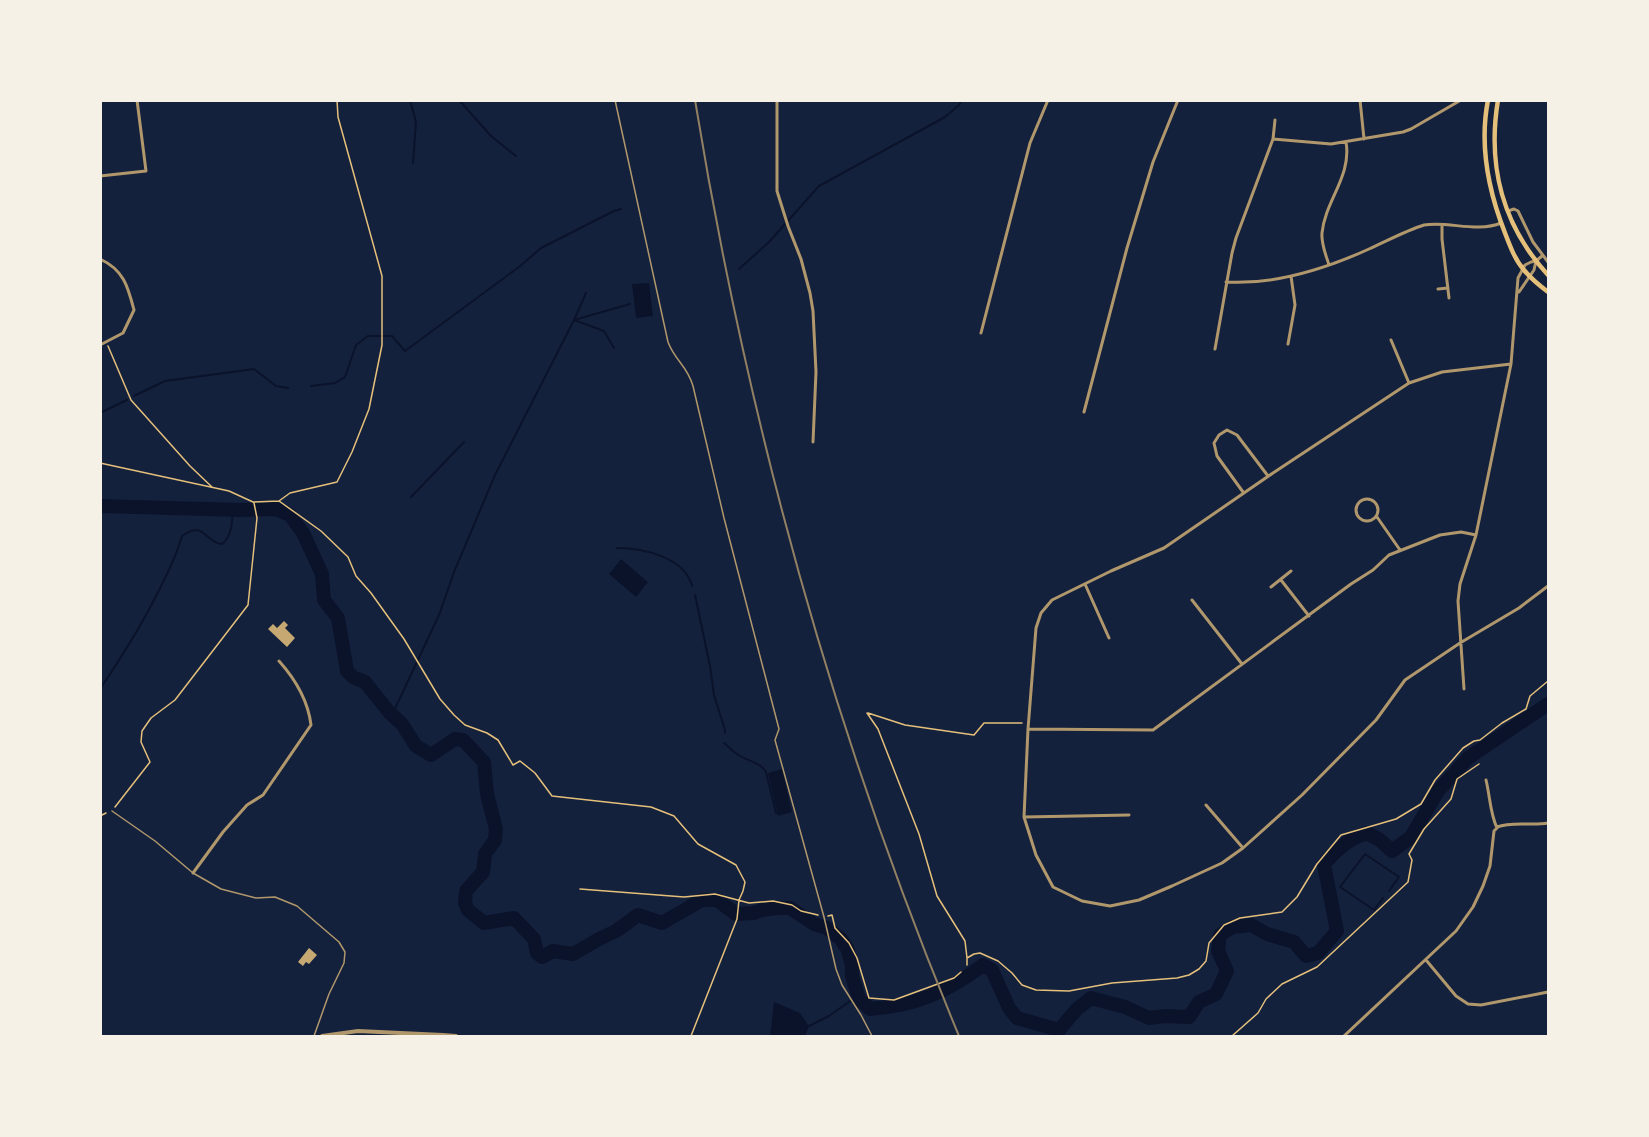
<svg xmlns="http://www.w3.org/2000/svg" width="1649" height="1137" viewBox="0 0 1649 1137" font-family="Lato,sans-serif">
  <style>
    .water { fill: #0b132b }
    .lines { fill: none; stroke-linecap: round; stroke-linejoin: round }
    .stream { stroke: #0b132b; stroke-width: 2 }
    .river { stroke: #0b132b; stroke-width: 14 }
    .building { fill: #c6a872 }
    .path { stroke: #e5c07b; stroke-width: 1.5 }
    .service { stroke: #b1986c; stroke-width: 1.5 }
    .minor { stroke: #b1986c; stroke-width: 3 }
    .tertiary { stroke: #b1986c; stroke-width: 4 }
    .secondary { stroke: #e5c07b; stroke-width: 4.5 }
    .rail { stroke: #918062; stroke-width: 2 }
  </style>
  <rect width="100%" height="100%" fill="#14213d"/>
  <path class="water" d="M649,283L653,316L636,318L632,284Z
    M621,559L648,582L636,597L609,574Z
    M782,769L792,812L778,816L768,773Z
    M774,1002L800,1013L809,1026L805,1036H770Z"/>
  <g class="lines">
    <path class="stream" d="M410,100L416,122L413,163
      M459,100L491,136L516,156
      M739,269L769,242L819,186L945,117L959,105L962,100
      M586,293L574,320L604,331L614,348
      M311,386L335,383L345,377L356,345L368,336H392L405,351L519,267L541,248L614,211L621,209
      M134,396L165,381L254,369L276,386L288,388
      M100,413L127,400
      M411,497L464,442
      M617,548C642,548 685,557 692,586
      M695,595L710,666L714,695L725,730V733
      M100,689C121,658 139,630 156,596C166,577 176,557 182,536C205,520 204,542 222,544C232,536 232,522 233,510
      M392,715L439,615L454,572L495,475L574,320L630,304
      M724,743C729,747 734,753 740,756C750,762 760,762 766,772L776,813H777
      M1383,898L1374,910L1340,887L1365,854L1399,877L1389,891
      M809,1026L829,1016L853,999H859"/>
    <path class="river" d="M100,506L240,510L276,509L290,515L303,533L322,574L324,600L338,618L347,671L353,677L365,682L389,712L402,724L416,746L431,755L455,739L463,740L484,762L487,794L496,829L495,840L485,854L483,872L466,891L465,903L468,910L484,923L514,918L534,939L537,953L542,957L553,951L573,954L599,939L616,931L638,915L662,923L702,900H717L736,914L754,913L762,910L777,908H790L814,924L827,928L841,939L847,948L852,965V976L859,999L870,1009C914,1006 948,992 983,965L992,970L1009,1008L1017,1018L1059,1030L1077,1009L1091,998L1125,1007L1149,1018L1165,1016L1189,1017L1199,1002L1216,994L1227,971L1218,951L1220,935L1232,927L1251,925L1267,934L1294,942L1306,956L1318,953L1337,931L1324,864C1339,848 1346,840 1367,833L1380,840L1392,851L1411,837L1438,791L1468,758L1548,704"/>
  </g>
  <path class="building" d="M284,621L288,625L285,628L295,638L287,647L268,629L273,624L277,628Z
    M309,948L317,955L309,964L306,962L303,966L298,962Z"/>
  <g class="lines">
    <path class="path" d="M108,346L131,400L190,466L212,487
      M100,463L229,491L253,502L279,501L290,493L337,482L352,452L369,409L382,345V276L338,117L337,100
      M279,501L321,531L348,557L356,576L371,593L404,639L440,699L454,715L465,725L487,733L498,740L513,765L520,761L535,773L552,796L651,807L674,816L698,844L736,865L745,882L743,891L739,900L737,919L691,1036
      M867,713L878,729L919,834L937,896L965,941L967,958
      M868,713L905,725L974,735L984,723H1022
      M115,807L150,762L141,742L142,731L151,718L175,700L248,605L257,518L254,503
      M100,816L106,813
      M580,889L684,897L715,894L749,903L773,901L792,905L801,911L818,915
      M828,916L832,915L835,928L849,943L857,958L869,998L894,1000L954,978L961,972
      M967,965V958L974,954L980,953L998,961L1012,973L1022,985L1036,990L1069,991L1112,983L1177,978L1189,975L1199,969L1206,961L1209,943L1224,925L1240,918L1282,912L1297,897L1317,864L1341,835L1396,819L1421,804L1435,780L1463,748L1474,741L1480,740L1502,723L1526,709L1530,696L1548,681
      M1232,1036L1258,1013L1266,999L1282,984L1317,967L1408,882L1412,860L1409,854L1424,829L1451,799L1457,779L1479,764"/>
    <path class="service" d="M615,100L668,342C675,361 687,365 693,386L724,518L779,729L775,740L824,917L836,969L842,985L861,1015L872,1036
      M112,811L155,841L193,873L221,889L256,898L275,897L297,906L339,942L345,952L344,963L329,994L314,1036"/>
    <path class="minor" d="M777,100V191L788,226L801,259L810,293L813,311L816,372L813,442
      M1360,100L1364,139
      M1273,139L1275,120
      M100,176L146,171L137,100
      M1508,211L1514,209L1518,211L1533,242L1548,262
      M1442,225V239L1449,298
      M100,259C124,270 128,287 134,310L123,333L100,345
      M1329,265C1326,255 1321,244 1322,233C1325,201 1352,176 1346,142
      M1226,282C1275,285 1325,269 1369,249C1387,241 1405,231 1424,225C1449,221 1477,233 1501,223
      M1438,289L1448,288
      M1519,292L1534,270L1536,261L1542,256
      M981,333L1030,143L1048,100
      M1391,340L1409,383
      M1288,344L1295,305L1291,276
      M1215,349L1232,253L1236,238L1273,139L1331,144L1403,132L1411,129L1461,100
      M1511,364L1442,372L1409,383L1273,473L1164,548L1111,571L1052,600L1041,613L1036,628L1028,729L1024,817L1036,855L1053,887L1082,901L1110,906L1139,900L1172,886L1222,863L1243,848L1302,795L1376,720L1405,680L1460,643L1519,608L1548,586
      M1084,412L1127,248L1153,162L1178,100
      M1243,492L1217,456L1214,443L1219,435L1227,430L1237,435L1268,476
      M1356 510a11 11 0 1 1 22 0a11 11 0 1 1-22 0Z
      M1377,517L1400,550
      M1281,580L1309,616
      M1085,584L1109,638
      M1271,587L1291,571
      M1192,600L1242,664
      M1464,689L1458,601L1460,584L1476,535L1511,364L1518,278L1525,265L1531,262L1536,261
      M1028,729L1153,730L1351,584L1373,570L1389,555L1440,535L1461,532L1476,535
      M1206,805L1243,848
      M1024,817L1129,815
      M1497,827C1512,821 1532,826 1548,823
      M193,873L223,832L247,805L263,795L311,725C308,700 296,680 279,661
      M1426,960L1456,996L1468,1004L1481,1005L1548,992
      M1344,1036L1456,931L1473,907L1483,886L1490,866L1494,831L1497,828C1490,813 1490,796 1486,780"/>
    <path class="tertiary" d="M322,1036L358,1031L443,1035L456,1036"/>
    <path class="secondary" d="M1488,100C1479,146 1488,190 1505,233C1510,246 1515,260 1524,270C1531,279 1540,286 1548,292
      M1498,100C1487,166 1503,226 1548,275"/>
    <path class="rail" d="M695,100C748,425 833,733 959,1036"/>
  </g>
  <rect width="1649" height="1137" fill="none" stroke="#f6f1e7" stroke-width="204"/>
</svg>
